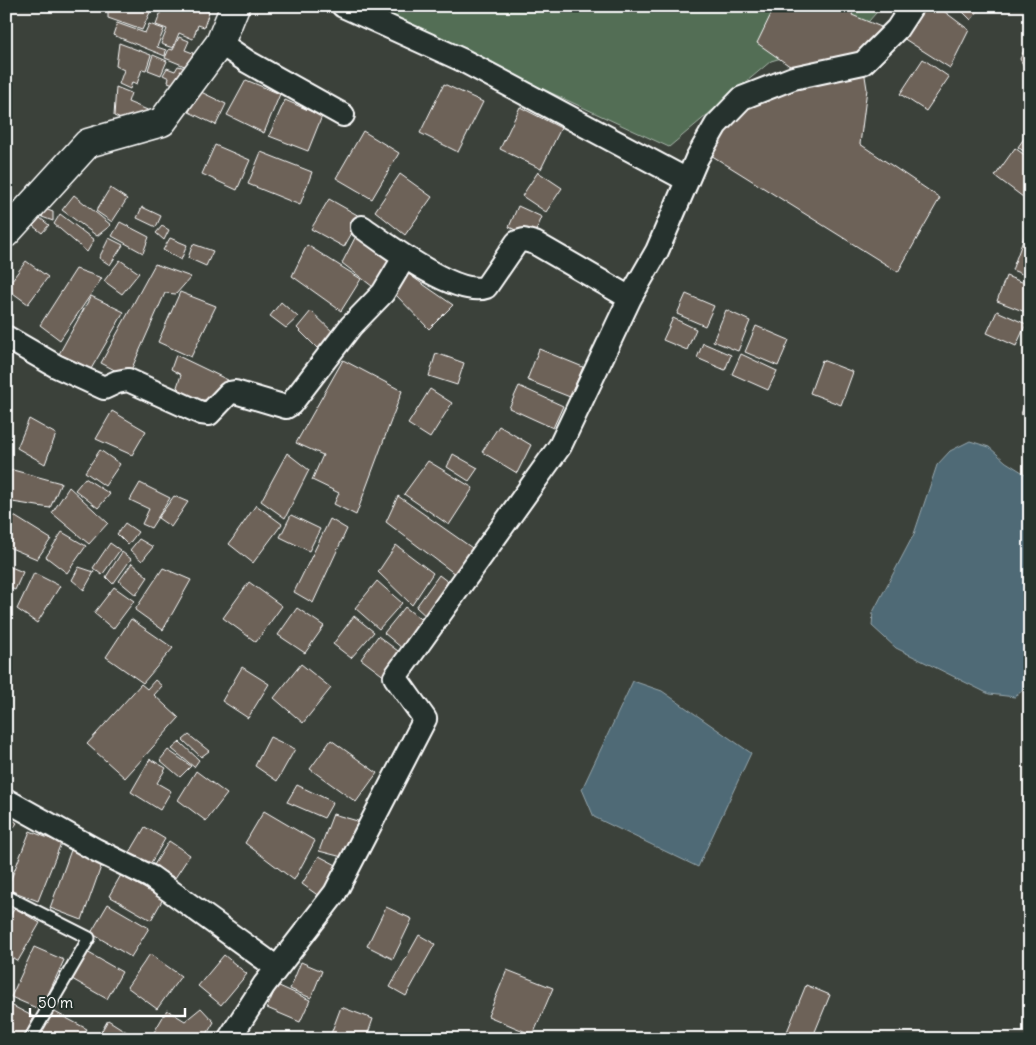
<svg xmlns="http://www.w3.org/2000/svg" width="1036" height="1045" viewBox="0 0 1036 1045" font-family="Delius,sans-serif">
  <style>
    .green { fill: #526e55; stroke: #a8b6aa }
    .water { fill: #506b76; stroke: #96a6ad }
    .building { fill: #6d6258; stroke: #fff }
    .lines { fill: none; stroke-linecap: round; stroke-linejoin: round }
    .lane-casing { stroke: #fff; stroke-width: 15 }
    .street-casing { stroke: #fff; stroke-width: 26 }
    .secondary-casing { stroke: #fff; stroke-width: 31 }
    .lane { stroke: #26332d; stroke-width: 11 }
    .street { stroke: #26332d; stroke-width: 22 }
    .secondary { stroke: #26332d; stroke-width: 28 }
  </style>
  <rect width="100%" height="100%" fill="#3b413a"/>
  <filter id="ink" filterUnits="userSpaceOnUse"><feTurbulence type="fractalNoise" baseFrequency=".02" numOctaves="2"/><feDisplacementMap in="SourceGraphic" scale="10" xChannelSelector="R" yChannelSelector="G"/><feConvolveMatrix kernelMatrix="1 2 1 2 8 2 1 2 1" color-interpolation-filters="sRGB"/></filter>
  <g filter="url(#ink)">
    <path class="green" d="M362,6H882L856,36L771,61L669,147Z"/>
    <path class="water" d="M970,441L989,447L1006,462L1030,477V681L1026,687L1015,697L989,694L896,648L872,626L873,612L914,534L937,465L950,451Z
      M633,681L662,691L751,753L698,867L594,817L582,789Z"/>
    <path class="building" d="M108,6L127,11L129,6H140L151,10L142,30L108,18Z
      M163,6H194L209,12L204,27L198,25L193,39L179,33L173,48L161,44L167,29L156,25Z
      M775,6H855L852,15L886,29L858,61L794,69L757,43Z
      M920,6H937L969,30L950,68L903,38Z
      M957,6H982L971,20Z
      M117,23L145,33L149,24L164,29L157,47L166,50L165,56L113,35Z
      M179,37L189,41L185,50L193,53L187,67L165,58L169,49L173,50Z
      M1030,37V67L1027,72L1020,59Z
      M119,43L151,55L146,70L142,69L137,84L132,82L130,89L119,84L124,70L116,66Z
      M153,55L167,61L161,75L148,70Z
      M923,59L949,77L926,111L900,94Z
      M863,63L867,89L860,144L940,198L898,272L706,152L727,118L782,86Z
      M178,66L186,68L176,85L168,82L169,78L163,75L167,68L175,71Z
      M246,80L280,94L264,133L227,115Z
      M444,84L483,102L458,152L420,133Z
      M116,87L131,93L128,102L150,111L145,119L134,115L130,123L114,116Z
      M199,91L226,104L216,125L189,112Z
      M285,100L322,116L308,151L269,136Z
      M520,107L561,128L541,169L500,149Z
      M1030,130V156L1018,147Z
      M363,131L399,153L372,199L336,178Z
      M215,145L250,160L237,190L202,174Z
      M1015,148L1030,159V196L1027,200L995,176Z
      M261,152L312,172L300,205L248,184Z
      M538,172L562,188L546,212L522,196Z
      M400,174L432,197L405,235L375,211Z
      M110,188L127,199L112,222L96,211Z
      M74,195L111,225L97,236L62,210Z
      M329,199L361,217L344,247L311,229Z
      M518,206L542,217L533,238L509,227Z
      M142,207L161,216L156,227L137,218Z
      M45,209L53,212V221L42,217Z
      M60,214L94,240L87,252L54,224Z
      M40,218L49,225L42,233L33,226Z
      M120,222L149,237L143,253L112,236Z
      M162,226L169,230L164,240L156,233Z
      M358,232L396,257L377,290L342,263Z
      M1025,235L1030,236V277L1012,270Z
      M109,238L123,245L110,265L99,258Z
      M170,238L187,245L181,260L163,250Z
      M193,244L213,251L206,266L188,258Z
      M307,245L361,279L341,311L292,276Z
      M120,260L139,273L122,294L104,281Z
      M26,261L48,277L28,304L6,288Z
      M155,264L191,277L176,294L165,293L128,377L101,363Z
      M76,269L102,278L60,340L40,325Z
      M404,271L453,305L429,329L394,293Z
      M1006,276L1030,285L1028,313L997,301Z
      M180,292L216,306L191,357L158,342Z
      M686,294L714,306L705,326L677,314Z
      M91,296L124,312L91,369L59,354Z
      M281,302L298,317L286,328L270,316Z
      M726,310L750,321L738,351L713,341Z
      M311,311L335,334L321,352L297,328Z
      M997,311L1026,324L1016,346L987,333Z
      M673,318L696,329L687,350L663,340Z
      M756,326L789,340L778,366L745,352Z
      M703,343L731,355L725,370L697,358Z
      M539,349L583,367L570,397L527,380Z
      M436,353L464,363L457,385L429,376Z
      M741,354L777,371L768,390L732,374Z
      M176,355L228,380L217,400H189L177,387L181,375L171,369Z
      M343,360L402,391L356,515L334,504L339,493L312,480L323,455L296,443Z
      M822,360L853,372L841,405L810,393Z
      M519,386L563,406L553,428L509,408Z
      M430,389L452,403L430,438L408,424Z
      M1030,391V417L1021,414Z
      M112,411L146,431L132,455L96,439Z
      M29,419L56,434L45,464L17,448Z
      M499,426L531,445L517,473L482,452Z
      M100,450L120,464L105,486L85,472Z
      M287,453L309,470L285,518L261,501Z
      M453,454L478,468L469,481L447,467Z
      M428,461L473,488L449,525L404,494Z
      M13,470L61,483L50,508L6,501V473Z
      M85,478L110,494L98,508L75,490Z
      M140,483L170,498L151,528L142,524L149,509L130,500Z
      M69,487L108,523L89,544L52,513Z
      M174,496L188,502L171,527L158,518Z
      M398,496L475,550L455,574L386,522Z
      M256,505L282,524L253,563L229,544Z
      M6,511L51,539L37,559L6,546Z
      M291,515L320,529L309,551L280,537Z
      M330,519L347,529L313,603L294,592Z
      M125,523L138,532L128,545L117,534Z
      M62,532L86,546L67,573L46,557Z
      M139,539L153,547L142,561L130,550Z
      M110,543L120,550L102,575L93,568Z
      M396,545L433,573L412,605L378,572Z
      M122,552L131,559L113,584L106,577Z
      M132,563L148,577L136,595L119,581Z
      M6,565L23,572L15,590L6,586Z
      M79,567L94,572L84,590L72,580Z
      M163,568L191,580L163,630L135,610Z
      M34,573L60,586L37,623L17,609Z
      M439,575L452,585L429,619L416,607Z
      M377,581L402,603L379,629L355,608Z
      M249,582L282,606L256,642L223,618Z
      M114,587L134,601L113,629L94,613Z
      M405,607L424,622L403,649L384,633Z
      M297,608L324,626L305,653L278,635Z
      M354,616L374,632L351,658L333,644Z
      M131,619L173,648L143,683L106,657Z
      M378,636L402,654L385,677L361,659Z
      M301,664L331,688L303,723L274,698Z
      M242,667L269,684L248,718L222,701Z
      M155,680L162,686L154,695L179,718L125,778L87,744L141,684L147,689Z
      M189,735L209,751L201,757L183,740Z
      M270,737L295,749L277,781L255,766Z
      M331,740L377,773L356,802L310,769Z
      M180,742L199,760L194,767L172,749Z
      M168,750L191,766L180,777L160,760Z
      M150,759L166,768L157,783L171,791L160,810L131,792Z
      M196,771L227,794L206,821L178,800Z
      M297,785L333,802L324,818L287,802Z
      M264,811L315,841L294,880L245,843Z
      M333,814L361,822L346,858L319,851Z
      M6,815L17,823L6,838Z
      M145,827L165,839L149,866L129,854Z
      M30,831L61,843L38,901L7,889Z
      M169,841L190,855L175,878L154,865Z
      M71,850L103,861L82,920L50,908Z
      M319,856L342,868L323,899L302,884Z
      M121,875L163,899L151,920L109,896Z
      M108,904L149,928L131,957L91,933Z
      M386,907L412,919L393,959L367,946Z
      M15,908L40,923L18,961L6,954V922Z
      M419,935L435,944L406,996L390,987Z
      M34,947L64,960L41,1010L11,997Z
      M87,952L122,972L107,999L72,979Z
      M150,954L181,976L157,1009L127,987Z
      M224,955L247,974L221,1005L198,986Z
      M301,962L322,971L311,998L290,989Z
      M507,970L553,988L533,1035L488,1016Z
      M277,985L310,1000L300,1022L267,1008Z
      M806,985L830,995L812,1039H784Z
      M11,1005L34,1017L23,1039H6V1014Z
      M341,1007L373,1019L366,1039H329Z
      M201,1008L214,1022L204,1039H189L175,1034L173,1039H150L167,1010L185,1021Z
      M53,1011L87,1029L82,1039H51L41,1033Z
      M108,1020L138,1039H97Z"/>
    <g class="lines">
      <defs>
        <path id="lane" d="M6,896L89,938L30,1039"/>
        <path id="street" d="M343,6L462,60L687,180
          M220,43L248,62L343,115
          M362,227C386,244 457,298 486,287L517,242L524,240L535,243L630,298
          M6,337L56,366L104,388L117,382L128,380L201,413L209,414L229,393L235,392L286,407L291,404L351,326L383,293L404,258
          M6,800L96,850L151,877L277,968
          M229,1039L264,985L335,893L425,719L395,677L560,446L630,298L657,251L697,158L716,125L742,98L793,78L863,63L897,29L912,6"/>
        <path id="secondary" d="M6,233L88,143L162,122L220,43L235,6"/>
      </defs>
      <use href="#lane" class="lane-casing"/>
      <use href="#street" class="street-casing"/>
      <use href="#secondary" class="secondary-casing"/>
      <use href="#lane" class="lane"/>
      <use href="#street" class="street"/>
      <use href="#secondary" class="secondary"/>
    </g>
  </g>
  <rect width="1036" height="1045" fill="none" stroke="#26332d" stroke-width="25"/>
  <rect x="12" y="12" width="1011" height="1020" fill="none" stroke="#fff" stroke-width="2" filter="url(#ink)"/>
  <path d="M30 1008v8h155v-8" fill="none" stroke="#ffffff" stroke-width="2.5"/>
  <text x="38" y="1008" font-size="15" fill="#ffffff" stroke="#26332d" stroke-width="4" paint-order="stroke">50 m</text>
</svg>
